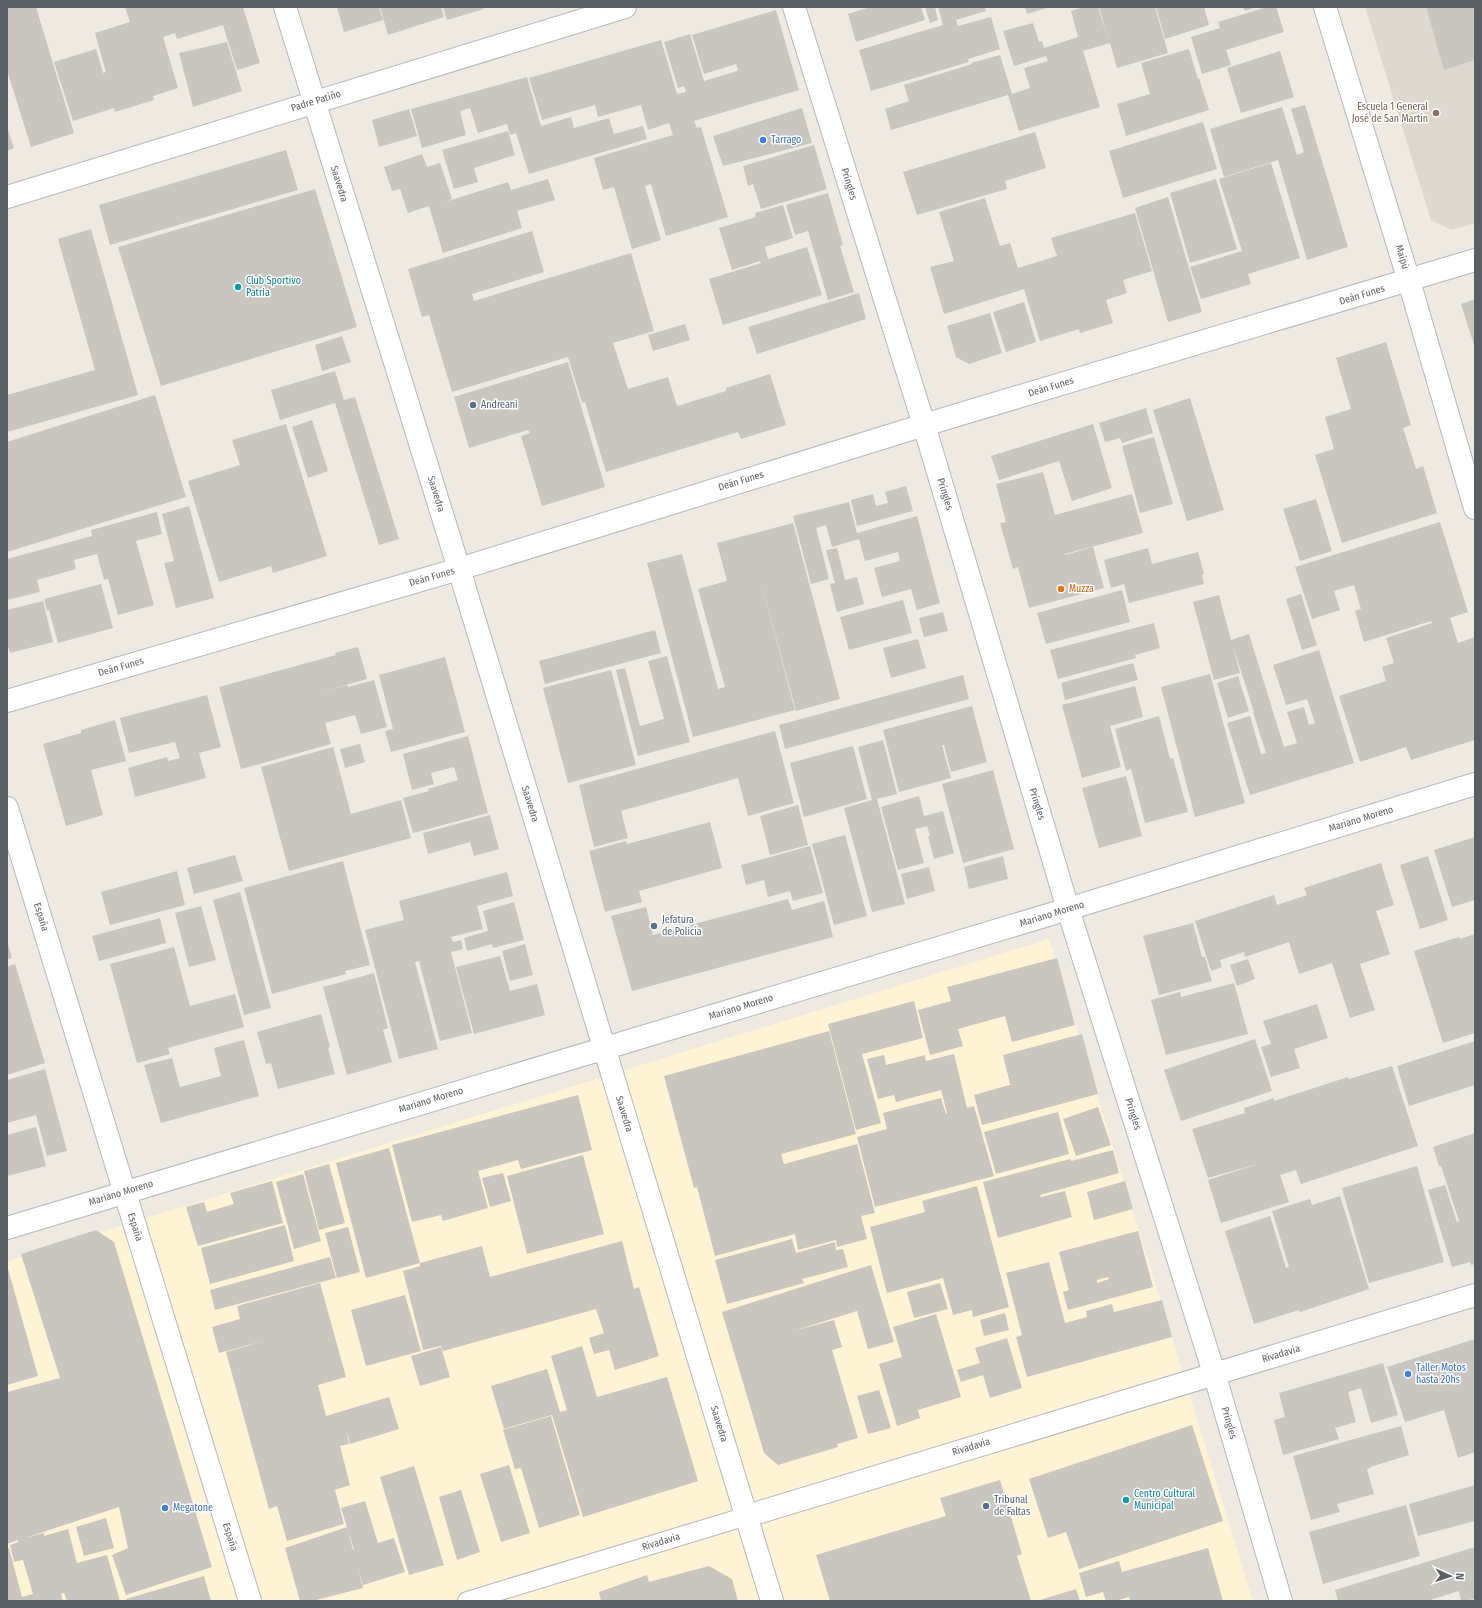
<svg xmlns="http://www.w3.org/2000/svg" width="1482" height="1608" viewBox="0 0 1482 1608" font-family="'Fira Sans Condensed',sans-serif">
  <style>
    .commercial { fill: #fff3d5 }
    .education { fill: #ded9d0 }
    .building { fill: #c9c5bf; fill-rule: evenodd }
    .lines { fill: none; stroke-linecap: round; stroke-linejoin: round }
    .pedestrian-casing { stroke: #b4b8bd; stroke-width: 20 }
    .minor-casing { stroke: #b4b8bd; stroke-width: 24 }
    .pedestrian { stroke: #fff; stroke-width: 18 }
    .minor { stroke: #fff; stroke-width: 22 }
    .education-dot { fill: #8d6e63; stroke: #fff; stroke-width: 1.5 }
    .shop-dot { fill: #3f7fe0; stroke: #fff; stroke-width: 1.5 }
    .culture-dot { fill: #0f9aa8; stroke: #fff; stroke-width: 1.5 }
    .service-dot { fill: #5c6f8a; stroke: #fff; stroke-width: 1.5 }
    .food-dot { fill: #e8710a; stroke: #fff; stroke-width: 1.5 }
    .labels { text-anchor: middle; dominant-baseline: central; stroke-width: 3; stroke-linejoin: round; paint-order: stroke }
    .street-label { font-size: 10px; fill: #5a5f63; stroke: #fff }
    .education-label { font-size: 10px; fill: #785e54; stroke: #fff; text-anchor: end }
    .shop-label { font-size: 10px; fill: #366cbe; stroke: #fff; text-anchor: start }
    .culture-label { font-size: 10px; fill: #0d838f; stroke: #fff; text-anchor: start }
    .service-label { font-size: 10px; fill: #4e5e75; stroke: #fff; text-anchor: start }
    .food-label { font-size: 10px; fill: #c56008; stroke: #fff; text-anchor: start }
  </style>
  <rect width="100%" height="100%" fill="#eeeae1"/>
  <path class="commercial" d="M1049,939L1253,1601H7V1261Z"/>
  <path class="education" d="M1365,7H1475V223L1452,230L1431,220Z"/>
  <path class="building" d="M7,7H36L74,133L31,147L7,70Z
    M125,7H243L260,63L237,70L223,25L177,39L175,33L163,37L178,88L153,96L154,100L115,112L114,108L73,121L54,62L96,49L103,73L106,72L95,33L130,22Z
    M337,7H379L383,20L344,32Z
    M380,7H441L444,17L388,35Z
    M443,7H483L484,9L447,20Z
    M870,7H921L925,20L856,42L848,14Z
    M925,7H935L938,20L930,23Z
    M938,7H985L986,11L956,20L958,26L991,17L1000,49L968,59L969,62L871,91L859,50L943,25Z
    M1025,7H1050L1027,14Z
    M1084,7H1098L1109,42L1099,7H1155L1168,53L1117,68L1110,43L1083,51L1100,107L1019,131L1008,95L891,130L885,109L909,101L904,85L972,64L971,63L1000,55L1012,94L1030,88L1024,68L1048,61L1046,56L1014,66L1003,31L1033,23L1039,42L1042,41L1044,48L1078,37L1071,11Z
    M1156,7H1204L1209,25L1165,39Z
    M1243,7H1256L1245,11Z
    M1267,7H1276L1284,32L1226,50L1231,65L1202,74L1191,37L1220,28L1218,22Z
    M1426,7H1475V60L1444,70Z
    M776,10L799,90L694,121L697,128L701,127L728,217L666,236L651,184L645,186L661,240L632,249L614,187L603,190L594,158L673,135L669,123L648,130L641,105L644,104L598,117L595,105L542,120L529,78L661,40L677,94L686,92L684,86L678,88L664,42L690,34L704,81L737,71L738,69L736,64L704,74L692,35Z
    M227,42L242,91L193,107L179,53Z
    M1189,49L1198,79L1199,78L1209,110L1126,136L1117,104L1150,94L1141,63Z
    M1280,51L1294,97L1241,113L1227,68Z
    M527,77L541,126L571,117L574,128L609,118L614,134L643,126L647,139L529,174L516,133L510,135L507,124L478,133L470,108L460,111L466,135L422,148L411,109Z
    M1305,105L1348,247L1307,260L1278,160L1224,177L1210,129L1282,107L1297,155L1304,152L1291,109Z
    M802,108L812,143L723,166L713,136Z
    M409,109L417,136L379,147L372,120Z
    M1203,122L1217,169L1123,198L1109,151Z
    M7,127L14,148L7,151Z
    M508,131L515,155L474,168L478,182L454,189L442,150Z
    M1035,132L1046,168L1005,181L1007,189L917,215L903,172Z
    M814,145L827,189L761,209L753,184L748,186L743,166Z
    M286,150L298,190L110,245L99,205Z
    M422,154L427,167L440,163L452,199L445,202L508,182L511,190L548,179L555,200L517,211L522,228L443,253L429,206L408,213L400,189L392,191L384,167Z
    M1271,163L1300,258L1248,274L1251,284L1201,299L1190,267L1242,251L1219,179Z
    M1216,179L1237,249L1190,263L1170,193Z
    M315,189L357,327L161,386L118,247Z
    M828,193L843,245L840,246L854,292L828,300L808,231L795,235L786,205Z
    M1168,197L1202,312L1168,322L1135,208Z
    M985,198L1000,246L1010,243L1018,268L1057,256L1051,238L1135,213L1152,271L1123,280L1127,293L1106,300L1113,323L1080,333L1079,329L1040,341L1024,289L944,314L930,267L954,261L939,212Z
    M783,205L793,238L765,247L768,259L807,247L822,295L723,325L709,279L761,263L760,261L732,270L719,228L756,217L755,213Z
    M91,229L138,395L7,432V395L95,370L58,239Z
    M532,231L544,272L472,294L474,301L631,253L654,331L613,343L628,389L668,377L677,406L726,391V388L770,374L786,425L741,439L738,432L606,472L585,402L582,403L568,357L452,392L429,315L422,317L408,269Z
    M859,293L866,319L757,354L748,327Z
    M1475,299V348L1461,304Z
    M1024,302L1036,342L1006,352L993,312Z
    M990,313L1002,353L969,364L956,357L947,326Z
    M685,324L690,340L653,351L648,335Z
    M342,336L351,362L322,371L315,345Z
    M1386,342L1411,425L1403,428L1416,469L1423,466L1437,513L1342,543L1315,455L1334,449L1325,417L1351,409L1336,358Z
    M568,362L605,487L542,506L521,436L530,433L528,430L469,448L454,397Z
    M335,371L344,400L355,397L399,539L379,545L335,403L280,420L271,390Z
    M155,395L186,497L7,552V442Z
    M1190,398L1224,510L1187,521L1153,410Z
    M1146,408L1153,433L1122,443L1120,438L1105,442L1099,423Z
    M312,420L328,471L308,478L292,427Z
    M286,424L327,556L273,573L271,566L219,582L188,481L240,465L232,440Z
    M1093,424L1112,488L1072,501L1059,461L999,480L991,456Z
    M1154,437L1173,504L1140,513L1122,446Z
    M1043,472L1055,515L1132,494L1143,533L1065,554V555L1093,547L1104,588L1029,608L1018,567L1013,569L1000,523L1006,522L996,484Z
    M906,486L913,511L857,526L851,500L873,494L876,506L888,503L885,492Z
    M1316,499L1332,551L1300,561L1283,509Z
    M849,502L857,533L917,516L940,603L917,610L911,589L882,597L874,568L900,561L898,552L865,561L859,539L832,547L826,525L816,528L829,579L811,584L793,516Z
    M189,506L214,598L176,608L164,563L174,561L162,514Z
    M157,512L162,534L136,541L154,605L118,615L108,579L104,580L97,554L74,560L76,569L37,580L40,592L7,600V559L92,536L91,530Z
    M1440,522L1468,612L1450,618L1458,643L1475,637V740L1411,760L1406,747L1360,762L1339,696L1386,681L1382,667L1394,663L1386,638L1432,623L1431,621L1364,642L1355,611L1361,609L1354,585L1334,591L1340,610L1312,619L1295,567Z
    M793,523L840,699L796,711L754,556L795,710L693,737L647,563L682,554L718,689L725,687L698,589L727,581L717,543Z
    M837,548L845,580L857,577L864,604L837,612L830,584L835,583L826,550Z
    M1148,548L1152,564L1198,552L1204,574L1202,575L1204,584L1129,603L1124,584L1111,588L1104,560Z
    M101,584L113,628L58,643L49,610L47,611L44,599Z
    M1122,590L1130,622L1046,644L1037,613Z
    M1301,594L1317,645L1302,650L1286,599Z
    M1219,595L1231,640L1249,634L1284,747L1297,743L1287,712L1304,707L1309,725L1315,723L1307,699L1286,705L1273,665L1319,650L1354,763L1250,795L1227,723L1250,716L1261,754L1266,753L1253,712H1254L1233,646L1240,673L1214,680L1193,602Z
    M903,600L912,633L849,650L840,617Z
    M43,601L53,642L10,653L7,643V610Z
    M943,612L948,631L924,637L919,618Z
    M1154,623L1160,648L1135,655L1136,658L1058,679L1050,650Z
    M655,630L661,653L545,684L539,661Z
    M918,639L926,668L891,678L883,648Z
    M358,647L367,679L317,693L347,685L348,687L374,680L387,727L361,734L355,715L325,723L331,744L241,769L219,687L336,655L335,653Z
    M667,656L690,742L638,756L616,670L625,668L640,726L664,719L648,661Z
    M445,657L465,732L391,752L385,731L393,729L379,675Z
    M1133,663L1138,680L1065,700L1061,683Z
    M611,670L636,765L568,783L543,688Z
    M1210,674L1245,803L1195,817L1161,687Z
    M963,675L969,699L785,749L779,725Z
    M1238,676L1249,711L1228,718L1217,683Z
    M1135,686L1143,717L1110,726L1121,767L1082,778L1062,705Z
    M207,695L221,747L199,753L206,778L135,797L128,768L167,757L168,761L180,758L175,742L129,753L120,718Z
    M972,706L987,762L951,772L944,745H942L951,778L899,792L883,730Z
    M1159,716L1170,759L1173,758L1188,812L1145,823L1131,769L1126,771L1115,729Z
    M115,720L126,761L91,770L103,815L66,826L43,744L81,733V730Z
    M775,731L794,803L748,816L738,778L621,811L628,838L594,847L579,785Z
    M468,736L488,813L413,833L403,798L429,791L428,789L458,780L454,767L431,773L434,784L412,790L403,754Z
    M883,740L897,794L877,799L905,904L872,912L844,808L872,800L858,747Z
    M360,744L365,762L345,768L340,749Z
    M853,746L867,799L804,817L790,763Z
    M333,747L351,814L401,800L411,838L289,871L261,767Z
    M993,770L1014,849L963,863L942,784Z
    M1126,776L1142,836L1099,848L1082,788Z
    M919,796L924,816L943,811L954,853L934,859L928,836H930L927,826L915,829L924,863L898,870L881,807Z
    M798,805L808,845L770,855L760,816Z
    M490,815L499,849L474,856L470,842L428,854L423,833Z
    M710,822L722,868L639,891L642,902L605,912L589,851L626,841L627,844Z
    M845,835L867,916L834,925L812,844Z
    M1475,837V900L1452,907L1434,850Z
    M810,846L823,893L793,901L790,891L768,897L764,880L746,885L741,865Z
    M235,855L243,881L194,894L187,868Z
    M1003,856L1008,879L969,889L964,867Z
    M1428,856L1448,920L1420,929L1400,865Z
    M343,861L370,965L345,971L346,974L272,994L244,888Z
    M1381,863L1394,905L1376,911L1390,954L1360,964L1375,1010L1350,1018L1332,963L1299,974L1289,942L1245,957L1244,952L1220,960L1222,967L1211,971L1195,921L1274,895L1277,905L1307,895L1304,888Z
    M929,867L935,891L907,899L901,874Z
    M177,871L185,905L110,925L101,892Z
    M507,872L513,896L477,906L483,929L451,937L453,942L461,940L463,949L451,952L472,1033L440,1041L419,961L415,962L438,1049L399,1059L365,930L404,920L399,901Z
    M240,892L271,1008L244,1015L213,900Z
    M788,899L792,910L824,901L833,937L632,991L611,916L646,907L653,935Z
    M514,902L524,940L493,948L492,944L467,951L464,938L488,931L483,911Z
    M201,906L216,960L189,967L175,913Z
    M160,918L166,943L99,961L92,936Z
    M1193,923L1202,957H1205L1212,981L1159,995L1143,936Z
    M1475,934V1033L1443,1043L1414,951L1459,937L1460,939Z
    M7,941L12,958L7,959Z
    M525,944L533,975L510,981L502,951Z
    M174,947L190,1006L235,994L244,1027L168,1048L170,1054L137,1063L110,964Z
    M500,956L510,991L537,984L545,1015L474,1034L456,967Z
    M1057,958L1075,1025L1012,1042L1005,1016L958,1029L963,1046L930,1055L918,1010L951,1001L947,987Z
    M1248,959L1255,979L1237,986L1230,965Z
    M15,964L45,1063L7,1075V967Z
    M374,973L388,1028L383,1030L392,1062L347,1075L323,987Z
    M1234,983L1248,1034L1166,1055L1151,1000L1180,992L1181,997Z
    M914,1001L923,1038L862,1054L881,1123L856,1130L828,1024Z
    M1317,1004L1328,1038L1294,1049L1300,1068L1271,1077L1261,1047L1271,1044L1263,1021Z
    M321,1014L330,1047L328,1048L335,1074L278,1089L271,1063L266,1064L257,1032Z
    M829,1031L856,1134L781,1154L784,1164L857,1144L875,1213L861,1216L867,1239L837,1247L836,1240L798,1250L795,1234L715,1256L697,1187L694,1188L664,1076Z
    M1082,1034L1098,1094L982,1125L974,1095L1013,1084H1010L1003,1055Z
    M1255,1039L1272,1091L1181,1121L1164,1070Z
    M244,1040L259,1096L161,1123L144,1065L172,1058L180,1087L221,1076L214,1048Z
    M1475,1041V1085L1409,1106L1397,1066Z
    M954,1054L967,1108L974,1106L994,1176L875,1207L857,1137L887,1129L883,1113L941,1098L946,1114L947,1113L941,1090L896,1102L894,1095L878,1099L867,1059L884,1055L886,1065L925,1055L926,1061Z
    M1392,1066L1418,1146L1301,1184L1296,1170L1280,1175L1289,1202L1221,1223L1208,1180L1261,1163L1208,1178L1192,1129L1245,1113L1244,1108L1274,1098V1101L1348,1077L1349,1079Z
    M45,1069L67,1151L47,1156L36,1115L7,1123V1080Z
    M578,1095L592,1150L521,1169L518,1160L478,1171L488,1208L443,1221L441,1215L412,1222L392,1145Z
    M1098,1107L1111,1145L1076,1156L1063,1119Z
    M1058,1112L1069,1154L996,1174L984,1132Z
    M36,1127L46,1166L7,1176V1135Z
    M1475,1133V1264L1471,1265L1470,1262L1452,1267L1428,1190L1445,1185L1457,1222L1459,1221L1441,1166H1439L1433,1147Z
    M389,1148L420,1263L366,1278L336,1163Z
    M1113,1150L1119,1173L1040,1195L1041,1197L1065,1191L1072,1217L998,1238L983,1182L1070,1159L1071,1161Z
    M583,1155L604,1234L527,1254L507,1176Z
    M329,1164L345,1223L319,1230L304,1171Z
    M1417,1166L1444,1262L1369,1283L1342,1188Z
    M503,1173L511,1201L490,1207L482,1178Z
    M303,1174L321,1241L294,1249L276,1182Z
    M272,1181L283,1223L198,1246L186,1207L204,1202L207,1212L234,1204L230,1193Z
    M1125,1181L1133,1209L1094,1220L1087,1192Z
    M977,1186L1009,1307L973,1317L972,1310L953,1315L943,1278L887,1293L870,1227L925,1212L922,1201Z
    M1340,1196L1369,1289L1300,1312L1299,1310L1254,1324L1225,1231L1270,1216L1286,1268L1289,1267L1272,1211L1310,1199L1312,1205Z
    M285,1225L294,1261L210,1284L201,1248Z
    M348,1227L360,1272L337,1278L325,1233Z
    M96,1230L114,1242L212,1567L126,1595L112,1555L128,1548L119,1507L25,1538L44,1533V1536L68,1529L77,1563L107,1555L120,1601H67L64,1593L61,1594L63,1601H7V1548H9L22,1597L33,1594L23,1560L14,1562L10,1545L18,1542V1540L7,1544V1392L60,1378L21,1254Z
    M1138,1231L1153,1287L1068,1310L1063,1292L1069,1290L1059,1252ZM1108,1277L1109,1279L1097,1283V1280Z
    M792,1239L796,1253L835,1242L836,1250L843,1249L848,1267L802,1279L804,1283L727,1304L715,1260Z
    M622,1241L634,1289L639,1287L659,1356L615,1370L609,1350L594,1354L589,1338L604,1333L596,1309L443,1351L441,1346L423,1350L403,1271L420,1266V1263L482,1246L490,1277Z
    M330,1257L336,1278L215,1310L210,1290Z
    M1049,1262L1065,1323L1087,1317L1086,1311L1112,1304L1114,1312L1162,1300L1172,1337L1027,1377L1016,1337L1022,1335L1006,1273Z
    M7,1265L38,1376L7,1385Z
    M871,1265L894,1342L868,1349L857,1311L793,1331L834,1320L842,1347L832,1350L858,1438L837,1444L838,1447L778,1465L764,1453L722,1312Z
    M320,1283L346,1377L318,1385L326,1416L389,1397L399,1429L350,1444L346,1430L349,1444L340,1446L350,1485L335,1490L344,1524L287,1541L277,1506L269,1509L226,1352L274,1338L219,1353L212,1327L240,1319L237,1306Z
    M940,1283L948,1309L914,1318L907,1292Z
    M405,1295L421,1351L366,1366L351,1310Z
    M1005,1313L1009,1330L984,1336L980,1320Z
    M936,1314L961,1397L918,1410L920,1418L897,1426L879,1364L902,1357L893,1327Z
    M1007,1338L1022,1388L990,1398L983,1375L961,1382L957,1370L980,1363L975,1348Z
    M1475,1339V1452L1458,1458L1444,1410L1405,1422L1387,1367Z
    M582,1346L597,1397L667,1377L698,1481L583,1517L552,1415L504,1429L491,1386L547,1369L560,1412L567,1410L551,1356Z
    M441,1347L450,1377L420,1386L411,1356Z
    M1383,1363L1398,1415L1371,1423L1361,1388L1348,1392L1356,1422L1335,1428L1339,1439L1283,1455L1274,1420L1285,1417L1279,1393Z
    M879,1390L891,1428L868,1434L857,1396Z
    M551,1416L580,1515L539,1528L521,1468L515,1469L503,1430Z
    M1192,1425L1223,1521L1079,1569L1066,1532L1048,1538L1029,1479Z
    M1401,1426L1409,1455L1370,1467L1371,1468L1367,1469L1374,1494L1337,1504L1340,1512L1311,1520L1293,1456Z
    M509,1465L530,1533L501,1542L480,1474Z
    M414,1466L444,1565L409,1575L380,1477Z
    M1000,1480L1022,1554L1017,1556L1031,1601H830L816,1555L946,1516L940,1498Z
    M1475,1485V1521L1418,1536L1409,1504Z
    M461,1490L480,1552L457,1560L439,1497Z
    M365,1501L378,1543L394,1538L405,1572L363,1585L358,1567L363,1588L312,1601H300L285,1548L347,1527L353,1550H354L341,1508Z
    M1406,1505L1420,1556L1323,1584L1309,1532Z
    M106,1518L114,1548L84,1556L76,1527Z
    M1475,1547V1599L1461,1601L1459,1591L1427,1601H1338L1335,1590Z
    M1208,1548L1223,1601H1130L1129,1597L1115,1601H1106L1103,1592L1086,1597L1079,1573L1119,1561L1122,1572Z
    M709,1566L732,1579L738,1601H601L599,1592L647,1575L649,1582Z
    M204,1576L211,1601H126V1599Z
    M1076,1589L1080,1601H1040V1600Z"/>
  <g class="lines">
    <defs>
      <path id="pedestrian" d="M467,1601L747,1516"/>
      <path id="minor" d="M285,7L459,569L772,1601
        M794,7L924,425L1068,909L1214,1373L1281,1601
        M1325,7L1409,281L1475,508
        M7,197L625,7
        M7,701L459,569L924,425L1475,260
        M7,808L250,1601
        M7,1228L1068,909L1475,784
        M747,1516L1475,1295"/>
    </defs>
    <use href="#pedestrian" class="pedestrian-casing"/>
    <use href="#minor" class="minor-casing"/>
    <use href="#pedestrian" class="pedestrian"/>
    <use href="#minor" class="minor"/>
  </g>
  <circle class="education-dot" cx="1436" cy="113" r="4"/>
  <g class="shop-dot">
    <circle cx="763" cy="140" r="4"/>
    <circle cx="1408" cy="1374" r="4"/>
    <circle cx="165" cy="1508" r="4"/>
  </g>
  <g class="culture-dot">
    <circle cx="238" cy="287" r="4"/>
    <circle cx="1126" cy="1500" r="4"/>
  </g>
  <g class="service-dot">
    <circle cx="473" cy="405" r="4"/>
    <circle cx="654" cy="926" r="4"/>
    <circle cx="986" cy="1506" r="4"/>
  </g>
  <circle class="food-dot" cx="1061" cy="589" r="4"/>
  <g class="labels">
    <g class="street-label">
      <text transform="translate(316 101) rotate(-17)">Padre Patiño</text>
      <text transform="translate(339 184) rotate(73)">Saavedra</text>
      <text transform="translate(849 184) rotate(73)">Pringles</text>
      <text transform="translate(1402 257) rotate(73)">Maipú</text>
      <text transform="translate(1362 295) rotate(-17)">Deán Funes</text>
      <text transform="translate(1051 387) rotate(-17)">Deán Funes</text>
      <text transform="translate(741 481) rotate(-17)">Deán Funes</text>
      <text transform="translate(436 494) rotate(73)">Saavedra</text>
      <text transform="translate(945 494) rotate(73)">Pringles</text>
      <text transform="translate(432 577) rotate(-16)">Deán Funes</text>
      <text transform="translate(121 667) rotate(-16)">Deán Funes</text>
      <text transform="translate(530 804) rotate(73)">Saavedra</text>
      <text transform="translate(1037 804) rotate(73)">Pringles</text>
      <text transform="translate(1361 819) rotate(-17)">Mariano Moreno</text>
      <text transform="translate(1052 914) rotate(-17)">Mariano Moreno</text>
      <text transform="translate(41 917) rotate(73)">España</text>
      <text transform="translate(741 1007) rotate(-17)">Mariano Moreno</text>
      <text transform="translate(431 1100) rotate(-17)">Mariano Moreno</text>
      <text transform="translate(624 1114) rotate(73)">Saavedra</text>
      <text transform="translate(1133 1114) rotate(73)">Pringles</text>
      <text transform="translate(121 1193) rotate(-17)">Mariano Moreno</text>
      <text transform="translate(135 1227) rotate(73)">España</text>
      <text transform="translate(1281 1354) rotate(-17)">Rivadavia</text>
      <text transform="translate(1229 1423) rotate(74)">Pringles</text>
      <text transform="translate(719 1424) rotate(73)">Saavedra</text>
      <text transform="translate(971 1447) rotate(-17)">Rivadavia</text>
      <text transform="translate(230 1537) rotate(73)">España</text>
      <text transform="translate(661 1542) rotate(-17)">Rivadavia</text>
    </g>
    <g class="education-label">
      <text x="1428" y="107">Escuela 1 General<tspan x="1428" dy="12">José de San Martín</tspan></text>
    </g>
    <g class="shop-label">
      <text x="771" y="140">Tarrago</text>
      <text x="1416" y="1368">Taller Motos<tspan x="1416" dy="12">hasta 20hs</tspan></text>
      <text x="173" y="1508">Megatone</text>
    </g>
    <g class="culture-label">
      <text x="246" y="281">Club Sportivo<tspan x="246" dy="12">Patria</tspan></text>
      <text x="1134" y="1494">Centro Cultural<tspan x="1134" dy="12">Municipal</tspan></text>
    </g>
    <g class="service-label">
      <text x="481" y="405">Andreani</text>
      <text x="662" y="920">Jefatura<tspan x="662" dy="12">de Policía</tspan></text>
      <text x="994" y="1500">Tribunal<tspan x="994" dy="12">de Faltas</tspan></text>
    </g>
    <g class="food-label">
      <text x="1069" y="589">Muzza</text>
    </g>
  </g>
  <rect width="1482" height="1608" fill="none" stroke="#5a5f63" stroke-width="16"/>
  <g transform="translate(1450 1576) rotate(93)" stroke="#ffffff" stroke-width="3" paint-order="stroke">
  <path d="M0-3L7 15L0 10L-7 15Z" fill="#5a5f63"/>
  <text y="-6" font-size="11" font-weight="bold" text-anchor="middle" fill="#5a5f63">N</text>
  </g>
</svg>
